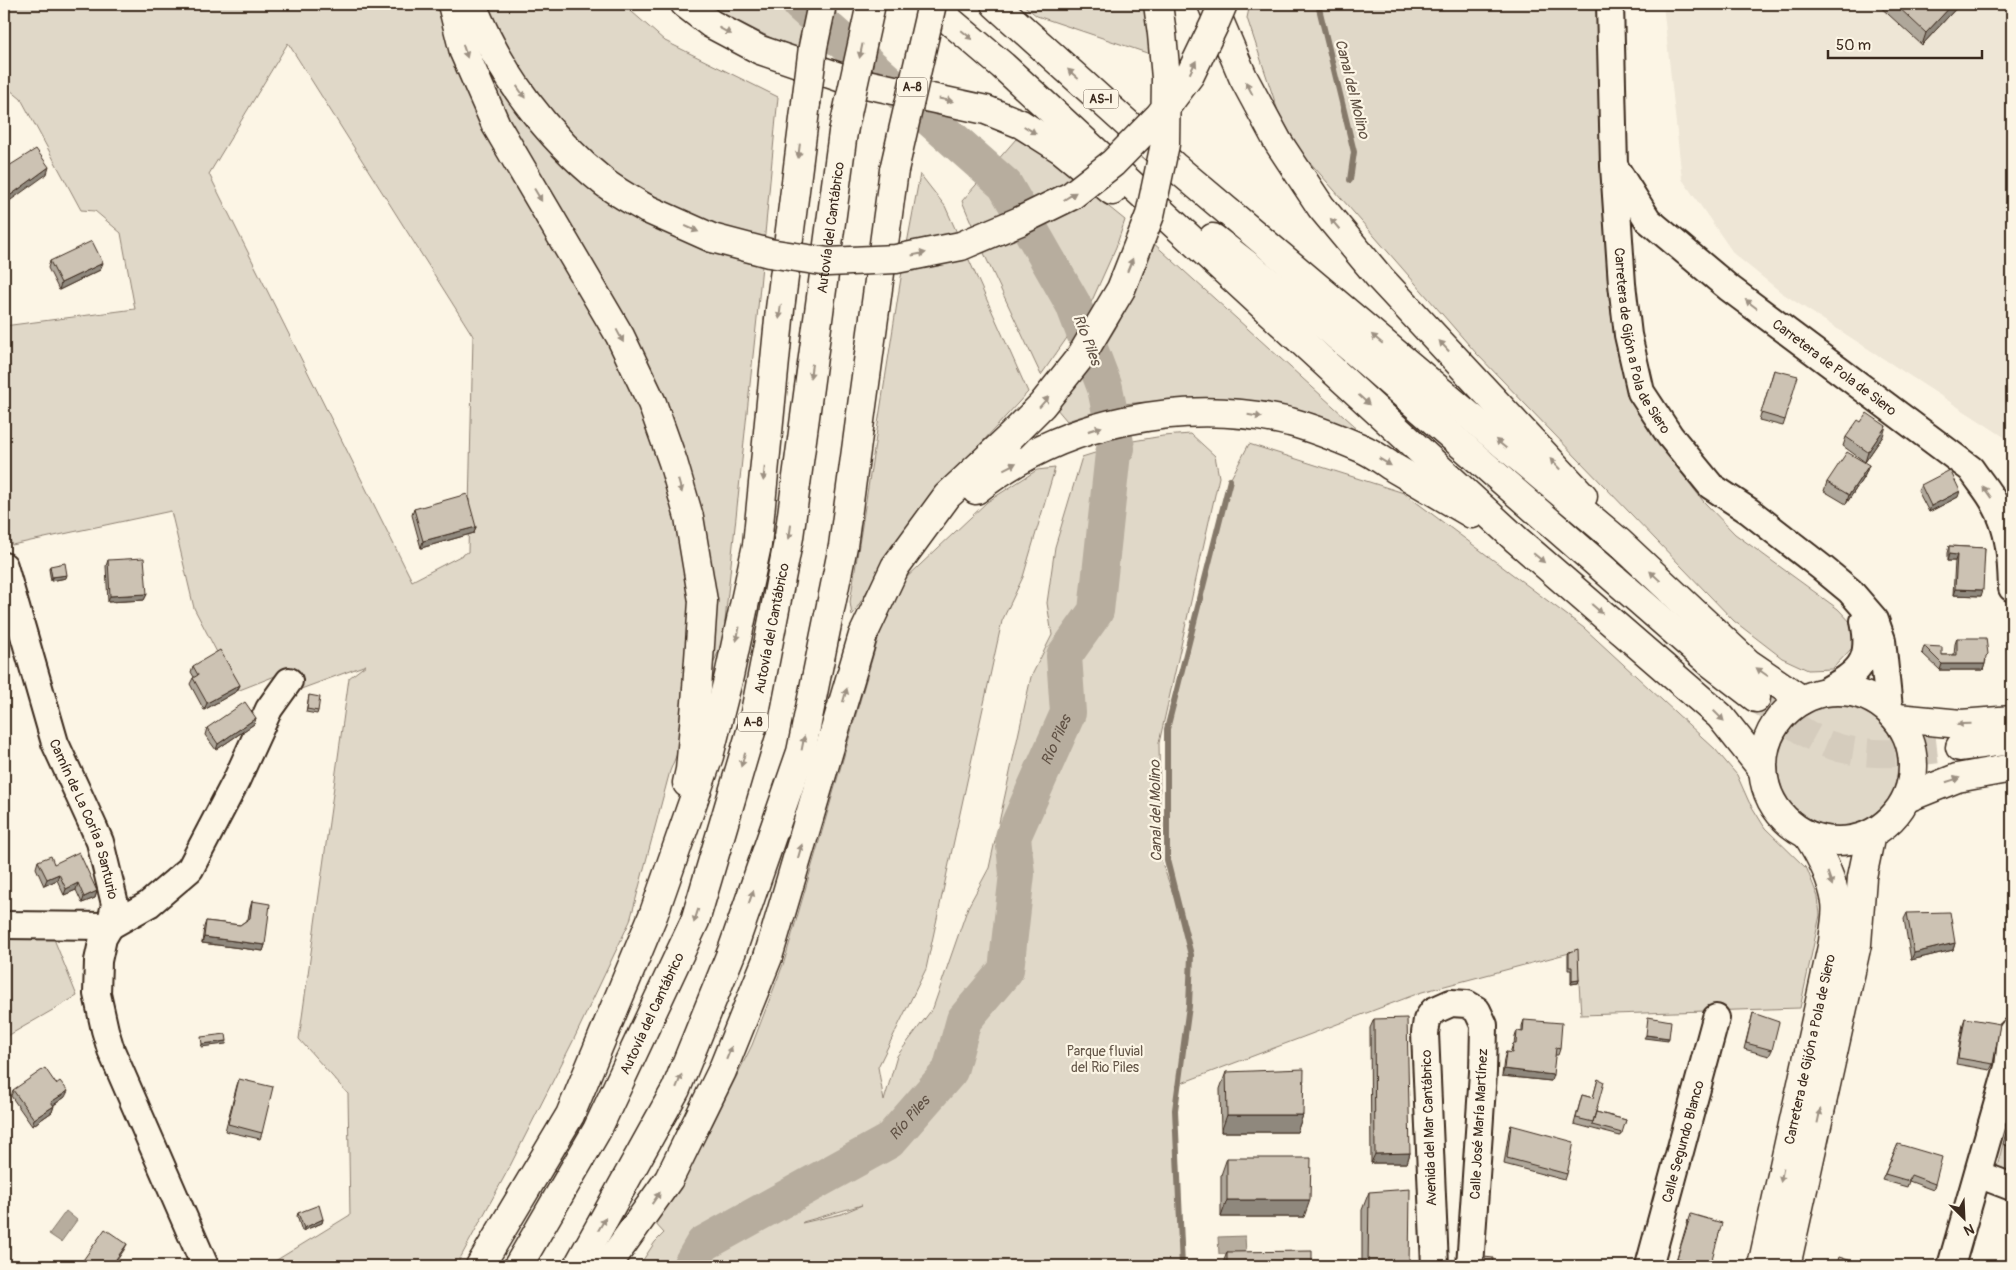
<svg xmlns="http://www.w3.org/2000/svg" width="2016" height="1270" viewBox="0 0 2016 1270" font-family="Pangolin,sans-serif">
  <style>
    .built { fill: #eee6d6 }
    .green { fill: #e0d8c8; stroke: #8e8173; fill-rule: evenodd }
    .water { fill: #b7ad9e; stroke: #85796b }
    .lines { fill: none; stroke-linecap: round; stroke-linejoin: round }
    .stream { stroke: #85796b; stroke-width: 6 }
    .river { stroke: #b7ad9e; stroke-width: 36 }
    .highway-tunnel { stroke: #d5ccbd; stroke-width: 28; stroke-dasharray: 28 14; stroke-linecap: butt }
    .minor-casing { stroke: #3b2a1e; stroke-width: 30 }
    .major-casing { stroke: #3b2a1e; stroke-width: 31 }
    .highway-casing { stroke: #3b2a1e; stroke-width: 31 }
    .minor { stroke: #fcf5e5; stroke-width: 26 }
    .major { stroke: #fcf5e5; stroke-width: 28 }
    .highway { stroke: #fcf5e5; stroke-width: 28 }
    .highway-bridge-casing { stroke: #3b2a1e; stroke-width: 31; stroke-linecap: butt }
    .highway-bridge { stroke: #fcf5e5; stroke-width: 28 }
    .wall { fill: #afa79a; stroke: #3b2a1e }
    .shaded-wall { fill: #8f887d; stroke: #3b2a1e }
    .building { fill: #ccc2b3; stroke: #3b2a1e }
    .oneway { fill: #9c9082 }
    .labels { text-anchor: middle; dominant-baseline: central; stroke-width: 4.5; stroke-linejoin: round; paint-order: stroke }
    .shield { fill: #fcf5e5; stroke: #75675a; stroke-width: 1 }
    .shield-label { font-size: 12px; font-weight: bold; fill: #3b2a1e }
    .street-label { font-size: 14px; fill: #3b2a1e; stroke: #fcf5e5 }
    .park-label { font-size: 14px; fill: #645648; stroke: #fcf5e5 }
    .water-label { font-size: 15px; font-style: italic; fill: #605144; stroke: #fcf5e5 }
  </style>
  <rect width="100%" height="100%" fill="#fcf5e5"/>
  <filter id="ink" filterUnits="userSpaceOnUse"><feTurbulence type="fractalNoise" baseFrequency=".02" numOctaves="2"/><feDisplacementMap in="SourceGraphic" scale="10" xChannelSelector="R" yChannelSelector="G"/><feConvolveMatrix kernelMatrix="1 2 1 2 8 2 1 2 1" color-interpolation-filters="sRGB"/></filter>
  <g filter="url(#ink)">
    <path class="built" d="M1663,4H2012V442L1782,293L1734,254L1682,179Z"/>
    <path class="green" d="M4,4H623L665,41L778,97L757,318L723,640L670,771L630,921L573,1041L509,1168L456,1266H267L350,1215L348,1094L299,1039L349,678L366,665L301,689L293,669L237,691L194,608L171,511L12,545L4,523V326L135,309L121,233L95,211L81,210L21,99L4,85ZM288,43L473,336L468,552L412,581L209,174Z
      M707,4H808L797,51L712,8Z
      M1022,4H1145L1153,55L1037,16Z
      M1250,4H1598L1611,314L1622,362L1634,398L1652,435L1704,502L1735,534L1838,609L1855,627L1853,647L1832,669L1808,670L1782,658L1734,621L1476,353L1301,152L1278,111L1247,18Z
      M1016,139L1047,157L1125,220L1116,247L1090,305L1041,375L987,260L962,201Z
      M920,174L945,206L1028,392L964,462L895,545L852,616L850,602L903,265Z
      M1151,241L1355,426L1351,434L1295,413L1206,398L1121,404L1067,421L1056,408C1086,374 1114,338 1132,296C1140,279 1145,259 1151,241Z
      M1191,434L1215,456L1219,477L1159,743L1161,860L1181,916L1167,860V729L1230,480L1249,444L1404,493L1584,628L1715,749L1737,775L1749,802L1765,828L1807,869L1818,897L1820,915L1800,1008L1581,1015L1577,951L1422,992L1179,1084L1175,1110L1182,1266H639L655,1242L664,1233L654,1222L712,1126L752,1045L784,962L880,632L904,580L987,502L1037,470L1055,468L1023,577L1002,621L926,969L878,1067L884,1101L897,1056L933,1008L968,907L989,868L1031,677L1052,635L1047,603L1055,547L1082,457L1133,441L1163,436ZM862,1205L841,1214L802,1223L803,1222Z
      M1778 766a60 60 0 1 1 120 0a60 60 0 1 1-120 0Z
      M4,936L54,939L77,996L4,1038Z
      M2003,1144L2012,1148V1174L1996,1171Z"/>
    <path class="water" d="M66,1211L77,1220L61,1242L49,1234Z
      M1245,1236L1246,1253L1219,1254L1218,1237Z"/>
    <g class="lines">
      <path class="stream" d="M1318,4L1354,152L1350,180
        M1182,1266L1175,1110L1189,1006L1191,955L1167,860V729L1230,480"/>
      <path class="river" id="s1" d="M690,1266L703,1244L889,1141L950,1071L964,1020L1006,970L1017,874L1013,837L1068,713L1064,656L1096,611L1113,453L1117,448L1105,388L1073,304L1005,185L800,4"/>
      <path class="highway-tunnel" d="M1756,698C1778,713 1802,734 1827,744C1869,760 1916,751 1960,747"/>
      <defs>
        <g id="minor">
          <path id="s2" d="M1610,4L1614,166L1622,284L1628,335L1641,392L1670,436L1711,486L1749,511L1821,567L1850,591L1875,620L1882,640L1889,708"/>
          <path id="s3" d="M1616,169L1648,220L1729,288L1971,469C1979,481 1989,492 1995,504C2010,530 2011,559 2012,588"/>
          <path id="s4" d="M4,566L55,743L94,828L100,842L115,904L110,926L103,938L98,961L97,994L105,1030L111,1050L205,1266"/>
          <path d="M1824,692C1858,673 1873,663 1864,621"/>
          <path d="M4,925L110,926L149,904L190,869L236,781L269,709L289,681"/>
          <path d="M1978,1174L2012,1187"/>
          <path d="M1435,1266L1425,1033L1427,1020L1433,1011L1451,1003L1467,1004L1477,1010L1484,1025L1483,1072L1470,1266"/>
          <path id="s5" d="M1649,1266L1716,1018"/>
          <path d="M1951,1266L2008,1067L2012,1032"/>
        </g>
        <g id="major">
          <circle cx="1838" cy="766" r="75"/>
          <path d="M1897,718L1961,724L2012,720"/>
          <path d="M1907,798L1957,778L2012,768"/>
          <path id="s6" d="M1762,1266L1833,942C1834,929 1838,914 1836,902C1832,877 1821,856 1808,836"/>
          <path d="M1786,1266L1857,944L1862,877L1871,834"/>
        </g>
        <g id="highway">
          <path d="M452,4L464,52L496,125L620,336L652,403L673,462L689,517L703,601L696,703L690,770L687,783"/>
          <path d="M472,4C499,73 547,137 605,183C618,193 633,201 647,209"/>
          <path d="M685,4L711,24L760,50L848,80L986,110L1021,124L1062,150L1112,191"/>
          <path d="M930,4L1003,66L1517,540L1720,716L1763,770"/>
          <path d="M995,4L1174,166L1619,542L1748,663L1802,700"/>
          <path d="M1212,4L1243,77L1278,142L1321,207L1380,278L1583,496"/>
          <path d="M1213,238L1329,329L1712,664L1756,698"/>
          <path d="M976,490C1062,421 1184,397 1290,422C1313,428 1340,439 1361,448C1373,453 1383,461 1394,468C1420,483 1446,499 1472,514"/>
          <path d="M1960,747L2012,740"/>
          <path d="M480,1266L570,1115L654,913L709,756L729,676L757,545L780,309L806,103"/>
          <path id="s7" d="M518,1266L597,1130L695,921L752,728L789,537L843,132"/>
          <path d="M578,1266L676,1089L732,951L801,752L843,546L894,170"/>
          <path d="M607,1266L669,1179L722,1071L768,957L863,635L895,567L947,496L1010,437"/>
        </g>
      </defs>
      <use href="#minor" class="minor-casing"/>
      <use href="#major" class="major-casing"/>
      <use href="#highway" class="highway-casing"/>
      <use href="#minor" class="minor"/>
      <use href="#major" class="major"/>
      <use href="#highway" class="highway"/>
      <defs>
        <path id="highway-bridge" d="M806,103L813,47L822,4
          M843,132L871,4
          M894,170L932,4
          M647,209L712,238L769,253L828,262L896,259L961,246L1020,221L1071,196L1113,163L1160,115L1190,75L1214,25L1223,4
          M1010,437L1042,405L1081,356L1121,289L1150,215L1165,144L1166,78L1162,34L1158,4"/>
      </defs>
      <use href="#highway-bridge" class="highway-bridge-casing"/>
      <use href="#highway-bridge" class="highway-bridge"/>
    </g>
    <path class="wall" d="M1877,4H1960L1922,45Z
      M50,261L100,270L59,290L48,268Z
      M1774,370L1785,420L1783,426L1759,420Z
      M1861,422L1883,436L1865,462L1843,446L1846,437Z
      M1869,465L1865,475L1846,504L1824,491L1827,482Z
      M1921,485L1958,497L1929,512L1918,491Z
      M414,509L476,527L474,533L421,548L412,515Z
      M1949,546L1985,548L1981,596L1953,595L1955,561H1947V553Z
      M108,560L147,594L144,600L108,602L106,566Z
      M50,566L66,578L51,581L49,569Z
      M1957,638L1986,660L1983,670H1940L1922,653L1924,646L1942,655H1954L1955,644Z
      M193,666L240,685L237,691L204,710L190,684L193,678L194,677L191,672Z
      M309,695L318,711L317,714L306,712Z
      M256,718L254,724L216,750L205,735L207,728Z
      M38,861L54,864L97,891L95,898L82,903L76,890L64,895L57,880L44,886L36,868Z
      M252,901L265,945L263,951L202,943L204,927L206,921L240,925L248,919L250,908Z
      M1907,913L1955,943L1953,950L1911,960L1904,919Z
      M1569,952L1579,980L1578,983L1571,984V970H1568V955Z
      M1753,1013L1772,1050L1769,1056L1744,1049Z
      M1965,1018L1993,1064L1990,1070L1956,1064L1963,1024Z
      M1374,1019L1410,1153L1407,1163H1371L1370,1028Z
      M1524,1020L1560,1049L1558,1055H1555L1551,1081L1502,1076L1504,1059L1506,1052L1510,1053L1513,1044H1514L1515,1037L1517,1031H1522V1026Z
      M1226,1072L1303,1115L1297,1132H1221L1220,1089Z
      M239,1079L262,1133L260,1139L225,1131L237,1085Z
      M1598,1079L1596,1112L1626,1120L1620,1136L1574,1124L1582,1095L1593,1098Z
      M13,1090L65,1097L54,1105L52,1112L32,1126L11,1096Z
      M2012,1110V1148L2003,1144Z
      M1511,1125L1567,1174L1565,1180L1504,1164L1509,1131Z
      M1898,1144L1935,1184L1933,1190L1909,1181L1907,1187L1882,1180Z
      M1227,1158L1304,1217H1221V1175Z
      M1369,1192L1409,1266H1362V1210Z
      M298,1213L323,1219L322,1223L302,1231L297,1216Z
      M1688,1220L1710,1266H1682L1675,1264Z
      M1227,1252L1312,1266H1222Z
      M1484,1257L1492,1266H1481Z"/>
    <path class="shaded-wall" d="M1953,4H1960L1922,45L1926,33Z
      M49,167L47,174L4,205V200Z
      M103,263L100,270L59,290L61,283Z
      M1886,426L1883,436L1865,462L1868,452Z
      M1869,465L1865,475L1846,504L1849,495Z
      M1960,491L1958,497L1929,512L1931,506Z
      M476,527L474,533L421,548L423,541Z
      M1949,554L1957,555L1955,561H1947Z
      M67,575L66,578L51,581L52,577Z
      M1955,589L1983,590L1981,596L1953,595Z
      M147,594L144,600L108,602L110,596Z
      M1942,664H1985L1983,670H1940Z
      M240,685L237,691L204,710L207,703Z
      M256,718L254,724L216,750L218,744Z
      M59,874L57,880L44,886L47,879Z
      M78,883L76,890L64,895L66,889Z
      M97,891L95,898L82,903L84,897Z
      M204,937L265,945L263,951L202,943Z
      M1955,943L1953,950L1911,960L1914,953Z
      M1579,980L1578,983L1571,984L1572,981Z
      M1646,1035L1669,1038L1668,1041L1644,1038Z
      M227,1041L226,1044L201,1047L202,1044Z
      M1504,1069L1553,1075L1551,1081L1502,1076Z
      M68,1091L65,1097L49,1108L51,1102Z
      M54,1106L52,1112L32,1126L34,1119Z
      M1227,1115H1303L1297,1132H1221Z
      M1410,1153L1407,1163H1371L1375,1154Z
      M1227,1200H1310L1304,1217H1221Z
      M323,1219L322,1223L302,1231L304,1228Z
      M127,1244L124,1250L113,1266H111Z"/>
    <path class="building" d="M1895,4H1953L1926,33Z
      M36,149L49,167L4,200V169Z
      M92,241L103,263L61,283L50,261Z
      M1774,370L1798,376L1785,420L1761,413Z
      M1867,413L1886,426L1868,452L1846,437L1858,420L1861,422Z
      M1847,452L1869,465L1849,495L1827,482Z
      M1950,470L1960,491L1931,506L1921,485Z
      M467,494L476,527L423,541L414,509Z
      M1949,546L1985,548L1983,590L1955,589L1957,555L1949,554Z
      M144,558L147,594L110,596L108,560Z
      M65,563L67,575L52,577L50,566Z
      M1957,638H1986L1988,654L1986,656L1985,664H1942L1924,646L1942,647V655H1957Z
      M220,650L240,685L207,703L193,678L198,675L193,666Z
      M309,695L320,697L318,711L307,709Z
      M245,702L256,718L218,744L207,728Z
      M79,852L97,891L84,897L78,883L66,889L59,874L47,879L38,861L51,856L54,864Z
      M252,901L270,904L265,945L204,937L206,921L240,925L250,918Z
      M1950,912L1955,943L1914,953L1907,913Z
      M1578,949L1579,980L1572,981V967H1569V952Z
      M1753,1013L1779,1022L1772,1050L1746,1043Z
      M1648,1017L1671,1021L1669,1038L1646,1035Z
      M1407,1018L1410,1153L1375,1154L1374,1019Z
      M1965,1018L2000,1024L1993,1064L1958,1058Z
      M1524,1020L1562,1023L1560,1049L1556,1048L1553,1075L1504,1069L1506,1052L1512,1053L1513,1044H1516L1517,1031L1523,1032Z
      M226,1034L227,1041L202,1044L201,1037Z
      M45,1068L56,1084L60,1081L68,1091L51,1102L54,1106L34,1119L13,1090Z
      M1304,1069L1303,1115H1227L1226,1072Z
      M239,1079L273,1087L262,1133L228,1124Z
      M1598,1079L1604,1082L1593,1122L1576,1118L1582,1095L1593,1098Z
      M1596,1112L1626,1120L1622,1133L1592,1125Z
      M2012,1112V1138L2006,1135Z
      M1511,1125L1574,1142L1567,1174L1507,1158Z
      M1898,1144L1942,1157L1935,1184L1911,1175L1909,1181L1885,1174Z
      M1227,1158H1311L1310,1200H1227Z
      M1410,1189L1409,1266H1368L1369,1192Z
      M319,1205L323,1219L304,1228L298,1213Z
      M1691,1214L1722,1223L1710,1266H1705L1677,1258Z
      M105,1229L127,1244L111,1266H79Z
      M1312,1251V1266H1227V1252Z
      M1484,1257L1493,1258L1492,1266H1484Z
      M1839,1257L1858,1263L1856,1266H1836Z"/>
    <defs><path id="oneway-solid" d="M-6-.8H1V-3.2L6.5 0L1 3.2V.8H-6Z" transform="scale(1.25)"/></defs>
    <g class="oneway">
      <use href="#oneway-solid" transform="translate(725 31) rotate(28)"/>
      <use href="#oneway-solid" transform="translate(967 35) rotate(40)"/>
      <use href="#oneway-solid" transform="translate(465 51) rotate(71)"/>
      <use href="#oneway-solid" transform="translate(861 51) rotate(102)"/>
      <use href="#oneway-solid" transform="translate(1193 67) rotate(-64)"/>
      <use href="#oneway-solid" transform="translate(1073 74) rotate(-138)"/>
      <use href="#oneway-solid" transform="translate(1249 88) rotate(-118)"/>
      <use href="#oneway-solid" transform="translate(521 92) rotate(55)"/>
      <use href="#oneway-solid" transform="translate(946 100) rotate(12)"/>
      <use href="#oneway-solid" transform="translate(1030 130) rotate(32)"/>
      <use href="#oneway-solid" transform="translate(799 151) rotate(97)"/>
      <use href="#oneway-solid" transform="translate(538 195) rotate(59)"/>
      <use href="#oneway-solid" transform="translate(1070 196) rotate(-32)"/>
      <use href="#oneway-solid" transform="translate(1335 224) rotate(-130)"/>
      <use href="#oneway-solid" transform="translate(692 229) rotate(24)"/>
      <use href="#oneway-solid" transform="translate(919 254) rotate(-11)"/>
      <use href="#oneway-solid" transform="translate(1130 265) rotate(-68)"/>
      <use href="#oneway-solid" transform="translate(1751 304) rotate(-143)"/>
      <use href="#oneway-solid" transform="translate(780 312) rotate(96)"/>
      <use href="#oneway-solid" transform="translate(620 336) rotate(62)"/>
      <use href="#oneway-solid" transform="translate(1377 339) rotate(-140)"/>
      <use href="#oneway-solid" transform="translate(1444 346) rotate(-133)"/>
      <use href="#oneway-solid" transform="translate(811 371) rotate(98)"/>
      <use href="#oneway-solid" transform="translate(1364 400) rotate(43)"/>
      <use href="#oneway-solid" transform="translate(1044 402) rotate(-49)"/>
      <use href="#oneway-solid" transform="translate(1255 416) rotate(10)"/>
      <use href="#oneway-solid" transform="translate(1095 429) rotate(-17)"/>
      <use href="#oneway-solid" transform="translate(1501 444) rotate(-140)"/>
      <use href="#oneway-solid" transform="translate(1385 462) rotate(31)"/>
      <use href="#oneway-solid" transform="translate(1555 464) rotate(-133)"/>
      <use href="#oneway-solid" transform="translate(1010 466) rotate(-27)"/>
      <use href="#oneway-solid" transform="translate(764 474) rotate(96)"/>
      <use href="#oneway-solid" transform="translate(680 486) rotate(74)"/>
      <use href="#oneway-solid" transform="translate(1987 492) rotate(-125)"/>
      <use href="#oneway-solid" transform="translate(790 532) rotate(98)"/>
      <use href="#oneway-solid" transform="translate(1539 558) rotate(40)"/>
      <use href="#oneway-solid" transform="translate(1655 576) rotate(-137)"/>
      <use href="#oneway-solid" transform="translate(1597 609) rotate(41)"/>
      <use href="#oneway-solid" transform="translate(738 634) rotate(102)"/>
      <use href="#oneway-solid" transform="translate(1762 672) rotate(-145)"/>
      <use href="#oneway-solid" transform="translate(845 695) rotate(-74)"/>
      <use href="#oneway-solid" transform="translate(1719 716) rotate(45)"/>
      <use href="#oneway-solid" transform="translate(1964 724) rotate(179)"/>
      <use href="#oneway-solid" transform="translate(803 743) rotate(-79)"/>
      <use href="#oneway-solid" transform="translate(743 760) rotate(107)"/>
      <use href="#oneway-solid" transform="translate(1953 780) rotate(-18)"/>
      <use href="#oneway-solid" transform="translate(800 851) rotate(-74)"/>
      <use href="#oneway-solid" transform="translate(1830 879) rotate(71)"/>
      <use href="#oneway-solid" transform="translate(751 897) rotate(-71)"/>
      <use href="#oneway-solid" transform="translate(696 916) rotate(108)"/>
      <use href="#oneway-solid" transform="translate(729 1053) rotate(-68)"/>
      <use href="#oneway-solid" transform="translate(679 1081) rotate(-68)"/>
      <use href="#oneway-solid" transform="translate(1819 1116) rotate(-78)"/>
      <use href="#oneway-solid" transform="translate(1782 1175) rotate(102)"/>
      <use href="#oneway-solid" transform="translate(656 1198) rotate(-55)"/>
      <use href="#oneway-solid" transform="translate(602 1224) rotate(-60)"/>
    </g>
  </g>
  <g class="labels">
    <g class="shield">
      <rect x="897" y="77.5" width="30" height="19" rx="4"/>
      <rect x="1083.5" y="89.5" width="35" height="19" rx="4"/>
      <rect x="738" y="712.5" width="30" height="19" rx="4"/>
    </g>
    <g class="shield-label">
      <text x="912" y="87">A-8</text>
      <text x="1101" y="99">AS-I</text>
      <text x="753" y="722">A-8</text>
    </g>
    <g class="street-label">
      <text stroke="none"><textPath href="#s7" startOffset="1096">Autovía del Cantábrico</textPath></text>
      <text stroke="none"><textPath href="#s2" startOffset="341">Carretera de Gijón a Pola de Siero</textPath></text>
      <text stroke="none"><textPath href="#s3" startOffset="298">Carretera de Pola de Siero</textPath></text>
      <text stroke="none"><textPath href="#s7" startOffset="691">Autovía del Cantábrico</textPath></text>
      <text stroke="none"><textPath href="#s4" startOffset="266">Camín de La Coría a Santurio</textPath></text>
      <text stroke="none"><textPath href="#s7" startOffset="286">Autovía del Cantábrico</textPath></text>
      <text stroke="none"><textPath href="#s6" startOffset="222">Carretera de Gijón a Pola de Siero</textPath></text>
      <text transform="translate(1479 1124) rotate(-87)">Calle José María Martínez</text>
      <text transform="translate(1429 1128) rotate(-92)">Avenida del Mar Cantábrico</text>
      <text stroke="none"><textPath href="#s5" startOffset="129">Calle Segundo Blanco</textPath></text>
    </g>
    <g class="park-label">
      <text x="1105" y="1051">Parque fluvial<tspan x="1105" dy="16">del Rio Piles</tspan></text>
    </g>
    <g class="water-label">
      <text transform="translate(1352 89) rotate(76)">Canal del Molino</text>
      <text transform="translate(1087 340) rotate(69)">Río Piles</text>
      <text stroke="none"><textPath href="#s1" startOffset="689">Río Piles</textPath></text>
      <text transform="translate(1156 811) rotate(-91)">Canal del Molino</text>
      <text stroke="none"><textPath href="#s1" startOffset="269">Río Piles</textPath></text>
    </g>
  </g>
  <rect width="2016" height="1270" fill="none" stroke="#fcf5e5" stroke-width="20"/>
  <rect x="10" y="10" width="1996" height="1250" fill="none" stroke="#3b2a1e" stroke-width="2" filter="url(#ink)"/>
  <g transform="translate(1964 1218) rotate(156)" stroke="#fcf5e5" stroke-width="4" paint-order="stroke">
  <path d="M0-4L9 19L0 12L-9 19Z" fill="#3b2a1e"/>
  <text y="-8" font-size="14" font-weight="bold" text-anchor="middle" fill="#3b2a1e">N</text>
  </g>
  <path d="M1828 50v8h154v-8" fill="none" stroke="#3b2a1e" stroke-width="2.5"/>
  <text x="1836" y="50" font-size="15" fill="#3b2a1e" stroke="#fcf5e5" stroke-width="4" paint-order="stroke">50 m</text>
</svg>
